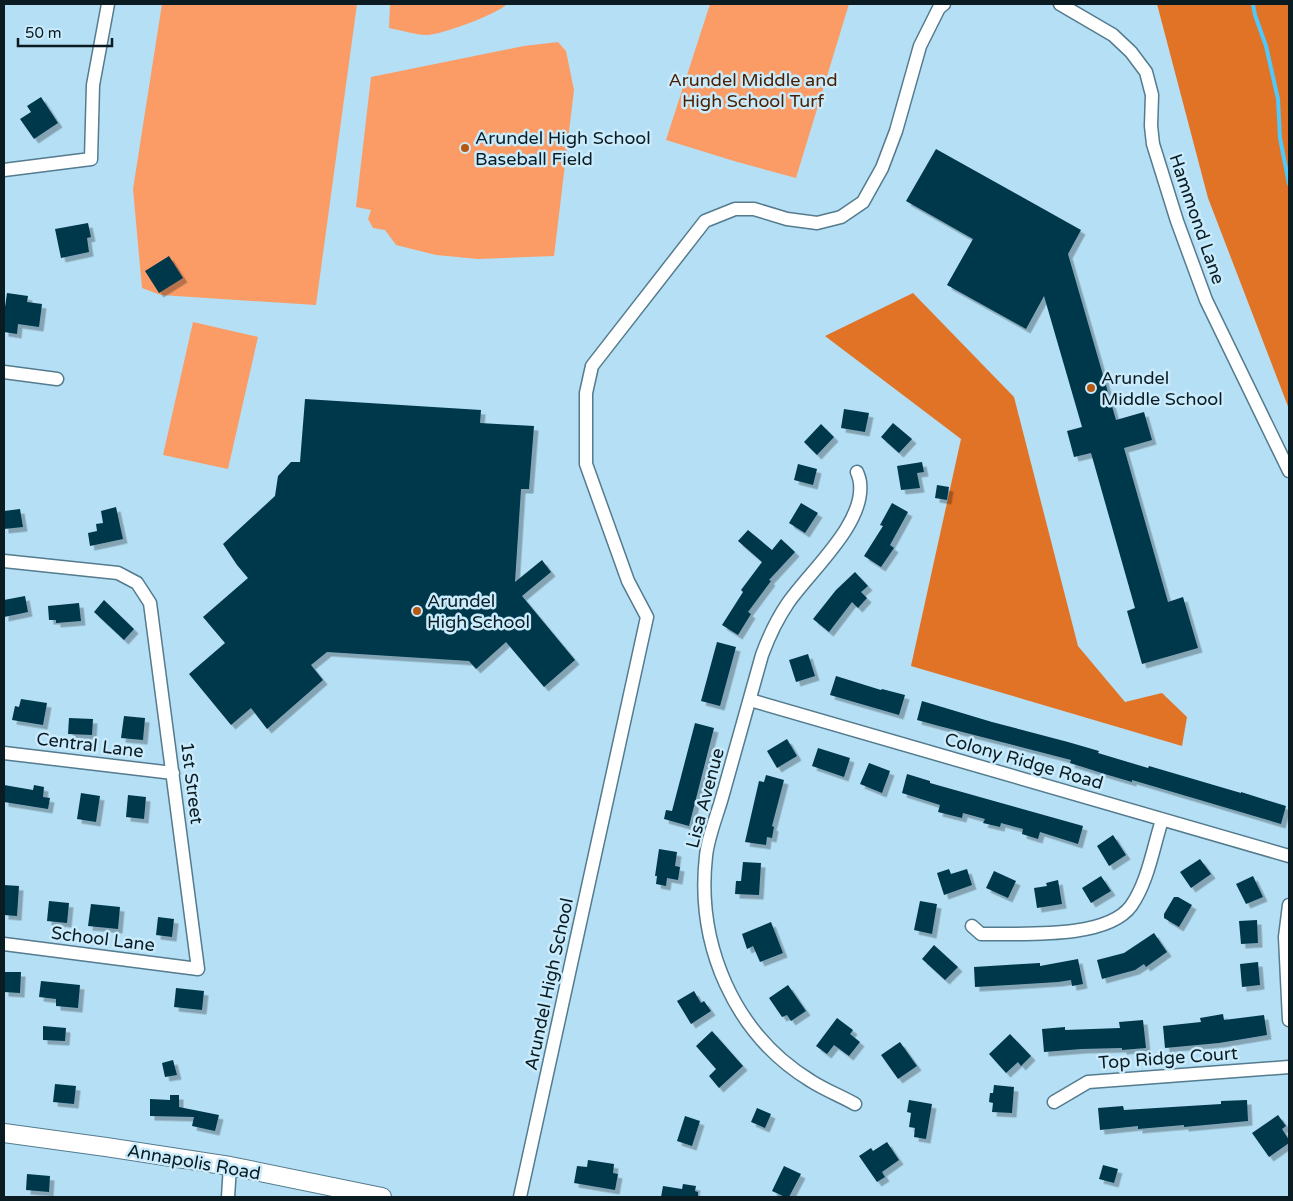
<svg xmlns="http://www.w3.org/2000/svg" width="1293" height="1201" viewBox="0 0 1293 1201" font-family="'Varela Round',sans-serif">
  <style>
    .green { fill: #fb9c66 }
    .forest { fill: #e17327 }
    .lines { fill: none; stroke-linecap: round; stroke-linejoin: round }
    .stream { stroke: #4fc8fb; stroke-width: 4 }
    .building { fill: #00374c; filter: url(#shadow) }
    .street-casing { stroke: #547b8e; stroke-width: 15 }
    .secondary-casing { stroke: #547b8e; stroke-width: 20 }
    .street { stroke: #fff; stroke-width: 12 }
    .secondary { stroke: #fff; stroke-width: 18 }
    .poi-dot { fill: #b75811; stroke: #c9ebfc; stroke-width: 2 }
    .labels { text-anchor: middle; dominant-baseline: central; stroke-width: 5; stroke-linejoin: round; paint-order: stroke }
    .park-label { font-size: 18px; fill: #4b2002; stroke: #c9ebfc }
    .poi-label { font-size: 18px; fill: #0a1b22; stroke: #c9ebfc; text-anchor: start }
    .street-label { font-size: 18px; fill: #0a1b22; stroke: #c9ebfc }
  </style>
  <defs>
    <filter id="shadow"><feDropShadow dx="4.5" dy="4.5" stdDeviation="0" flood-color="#0004"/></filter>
  </defs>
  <rect width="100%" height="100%" fill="#b5dff4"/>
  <path class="green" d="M162,4H357L316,305L161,295L142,288L133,189Z
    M390,4H507C498,14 441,35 427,35C415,35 401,30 389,28Z
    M710,4H849L796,178L734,161L666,140Z
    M558,42L566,51L574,90L554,256L478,259L436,255L396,245L385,230L373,228L368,219L371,210L356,207L371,77L524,46Z
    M193,322L258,337L228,469L163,455Z"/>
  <path class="forest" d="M1157,4H1289V409L1208,198Z
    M913,293L1014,397L1078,646L1125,702L1162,693L1187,717L1182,746L911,666L961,439L825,336Z"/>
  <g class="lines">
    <path class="stream" d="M1253,4L1255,15L1266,46L1278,99L1280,138L1289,184"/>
  </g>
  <path class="building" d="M41,97L58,123L34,139L20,119L31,112L27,106Z
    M936,149L1081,230L1068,254L1116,420L1144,412L1152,440L1124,448L1168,602L1183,597L1198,648L1142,664L1127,611L1135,608L1091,453L1074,457L1067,431L1082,427L1044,296L1026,329L947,285L973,239L906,201Z
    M88,223L91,237L87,238L89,252L61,258L55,229Z
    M169,256L183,278L159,293L145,271Z
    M7,293L28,296L27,302L42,304L39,327L18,324L17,334L4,332V314Z
    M305,399L481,410L480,423L534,426L529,489H521L515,582L542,560L551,572L522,596L575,660L544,687L506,642L476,669L469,661L327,652L311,665L323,680L267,729L251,708L231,725L189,674L225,643L203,617L248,578L237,565L223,544L275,496L278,476L291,462H300Z
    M844,409L869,413L865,432L841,428Z
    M893,423L912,439L899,453L881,437Z
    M821,424L834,437L817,455L804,442Z
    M922,462L924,472L917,473L920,488L901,490L897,466Z
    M798,464L817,469L813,485L794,480Z
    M937,485L949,487L947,500L935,498Z
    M801,503L818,513L805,533L789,523Z
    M892,503L908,512L890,545L894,548L881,567L864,556L883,526L880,525Z
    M116,507L123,539L90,546L88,533L97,531L96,524L103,523L101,511Z
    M20,509L23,527L4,529V511Z
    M748,530L772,550L781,539L795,552L769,580L771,581L748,612L751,614L738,635L722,625L743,592L741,590L762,562L738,541Z
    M855,572L868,586L861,592L867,598L858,608L852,602L829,632L813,619L836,590Z
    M25,596L28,612L4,617V600Z
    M104,600L134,629L124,640L94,612Z
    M79,603L81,621L56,623V620H49L48,606Z
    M717,642L736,647L720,706L701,701Z
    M808,654L815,676L796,682L789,660Z
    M836,676L881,690L882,689L905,695L899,715L830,695Z
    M21,699L47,703L43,725L12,720L15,706L19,707Z
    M922,701L992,722L1068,742L1099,751L1098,753L1148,768L1149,766L1241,793V792L1286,806L1281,824L1132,780V782L1108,775L1070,763L1071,760L939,726L917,720Z
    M124,716L145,718L143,740L121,738Z
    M69,718L93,719L92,735L68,734Z
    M695,723L714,728L689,826L664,819L666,810L672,811Z
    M787,739L797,756L777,768L767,751Z
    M818,748L850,758L844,777L812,766Z
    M869,763L890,771L882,793L860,784Z
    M907,774L930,781V783L1083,826L1078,844L1040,832L1038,839L1022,834L1023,829L1001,823L1000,827L983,823L985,819L963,813L962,818L938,812L940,805L902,793Z
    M766,775L784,780L772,826L774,827L772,838L767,837L766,845L745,842L759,781L764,782Z
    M4,785L33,790L34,785L44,787L43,797L50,798L48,809L4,802Z
    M81,793L100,796L96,822L77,819Z
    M128,795L146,797L144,819L126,817Z
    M1113,835L1126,855L1109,866L1097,846Z
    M659,849L677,852L675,866L680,867L678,880L667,878L666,886L656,884L657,876H655Z
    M1200,859L1211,874L1191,888L1180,872Z
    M743,862L761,863L759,895L735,894L736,881H741Z
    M949,869L951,874L967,869L972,885L944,895L937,873Z
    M994,871L1016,881L1008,898L986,888Z
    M1101,876L1111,891L1091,903L1082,888Z
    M1253,876L1263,897L1246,904L1236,884Z
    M1058,880L1062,904L1037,908L1034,888L1047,886L1046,883Z
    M4,885L19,886L17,916L4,915Z
    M1174,897H1178L1192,905L1179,927L1164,918V914Z
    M49,901L69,903L67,923L47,921Z
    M920,901L937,904L932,934L914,930Z
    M91,904L120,907L118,929L88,926Z
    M158,917L174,919L172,937L156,935Z
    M1257,920L1258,943L1241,944L1239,921Z
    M771,922L783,953L760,962L753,946L747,949L742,934Z
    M1154,933L1167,952L1146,967L1144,964L1135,970L1102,979L1097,960L1124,953Z
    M934,945L958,967L945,980L922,959Z
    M1078,959L1083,984L1072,986L1071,980L1058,982L975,987L974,967L1040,963V966Z
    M1258,962L1260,985L1242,987L1240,964Z
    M4,972H21L20,993L4,992Z
    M41,981L80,985L78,1008L56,1006V999L39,997Z
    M788,985L806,1011L791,1021L787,1015L782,1017L769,998Z
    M176,988L204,991L202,1010L174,1007Z
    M694,991L701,1003L704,1001L711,1011L691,1024L677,1001Z
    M1223,1014L1224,1020L1264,1015L1267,1035L1219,1043L1165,1048L1163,1026L1201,1022L1200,1018Z
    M837,1018L853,1030L850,1034L860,1042L849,1056L834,1045L827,1054L816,1046Z
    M1143,1020L1146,1048L1122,1050V1048L1081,1049L1044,1052L1042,1029L1065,1027V1030L1120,1028L1119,1022Z
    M43,1026L66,1028L65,1041L43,1040Z
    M712,1031L743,1066L719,1088L709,1076L716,1069L696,1046Z
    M1010,1034L1031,1056L1021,1066L1018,1062L1006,1073L989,1054Z
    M900,1042L917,1066L898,1079L881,1055Z
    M173,1060L177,1075L165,1077L162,1063Z
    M55,1084L76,1086L74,1104L53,1102Z
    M994,1085L1014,1087L1012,1113L992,1112L993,1103L989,1102L990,1093H993Z
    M170,1095H179V1107L219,1115L215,1131L192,1126L194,1117L150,1116V1099L170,1100Z
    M909,1100L932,1104L926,1139L914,1137L915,1128L909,1127L911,1113L907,1112Z
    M1247,1100L1248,1121L1184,1127V1125L1138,1129V1126L1100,1130L1098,1108L1123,1106L1124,1110L1221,1104V1101Z
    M757,1108L771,1114L765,1128L751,1122Z
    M1278,1115L1286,1126L1282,1129L1289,1140V1143L1269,1157L1252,1133Z
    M685,1116L700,1121L692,1146L677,1141Z
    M887,1142L899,1160L882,1172L885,1177L877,1182L859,1156L871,1148L873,1151Z
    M588,1160L614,1164L613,1173L618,1174L615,1190L574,1183L577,1166L587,1167Z
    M1103,1165L1118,1169L1114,1183L1099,1179Z
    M784,1166L801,1174L789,1197H785L772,1191Z
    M27,1174L50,1176L49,1192L26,1190Z
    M683,1184L696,1186L695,1191L698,1192V1197H661L663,1186L682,1189Z"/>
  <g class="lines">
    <defs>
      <path id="street" d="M1060,4L1113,35L1131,52L1146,72L1152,95L1151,126L1153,144L1177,221L1206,300L1289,471
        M4,170L91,159L93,85L108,4
        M4,372L57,379
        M4,561L118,573L137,583L150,603L198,969L4,944
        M750,700L1289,856
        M4,753L173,773
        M1289,905L1285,937L1289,1020
        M972,926L981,934C1020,933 1106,940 1131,906C1148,882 1153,848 1162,820
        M1054,1102L1088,1082L1289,1067
        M855,1104C841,1096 825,1090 811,1081C734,1034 696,945 706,856C708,836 718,813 723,794C736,748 749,701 762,655C769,636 777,619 788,603C810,571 865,524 860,483C860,479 858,475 857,472
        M228,1197L230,1166
        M520,1197L647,617L628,581L586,464V393L592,366L705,221L735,209H754L787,219L817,223L841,217L863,202L882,168L896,131L920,46L939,8L944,4"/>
      <path id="secondary" d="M4,1133L106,1147L230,1166L382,1197"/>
    </defs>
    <use href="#street" class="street-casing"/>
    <use href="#secondary" class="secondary-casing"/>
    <use href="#street" class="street"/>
    <use href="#secondary" class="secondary"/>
  </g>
  <g class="poi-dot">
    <circle cx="465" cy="148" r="5"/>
    <circle cx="1091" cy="388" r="5"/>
    <circle cx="417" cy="611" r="5"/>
  </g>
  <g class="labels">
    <g class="park-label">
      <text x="753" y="80">Arundel Middle and<tspan x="753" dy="21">High School Turf</tspan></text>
    </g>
    <g class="poi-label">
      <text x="475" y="138">Arundel High School<tspan x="475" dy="21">Baseball Field</tspan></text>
      <text x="1101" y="378">Arundel<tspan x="1101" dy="21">Middle School</tspan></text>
      <text x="427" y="601">Arundel<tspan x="427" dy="21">High School</tspan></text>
    </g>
    <g class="street-label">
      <text transform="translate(1197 219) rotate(71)">Hammond Lane</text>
      <text transform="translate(90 745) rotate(7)">Central Lane</text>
      <text transform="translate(1024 761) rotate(16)">Colony Ridge Road</text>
      <text transform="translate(192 783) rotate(83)">1st Street</text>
      <text transform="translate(705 798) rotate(-75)">Lisa Avenue</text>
      <text transform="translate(103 939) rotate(7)">School Lane</text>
      <text transform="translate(549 984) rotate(-78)">Arundel High School</text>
      <text transform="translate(1168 1058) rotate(-4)">Top Ridge Court</text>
      <text transform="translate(194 1162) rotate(10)">Annapolis Road</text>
    </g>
  </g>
  <rect width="1293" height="1201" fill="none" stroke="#0a1b22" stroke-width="10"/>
  <path d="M18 38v8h94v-8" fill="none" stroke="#0a1b22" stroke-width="2.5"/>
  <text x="25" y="38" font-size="15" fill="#0a1b22" stroke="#c9ebfc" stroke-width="4" paint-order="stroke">50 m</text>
</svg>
